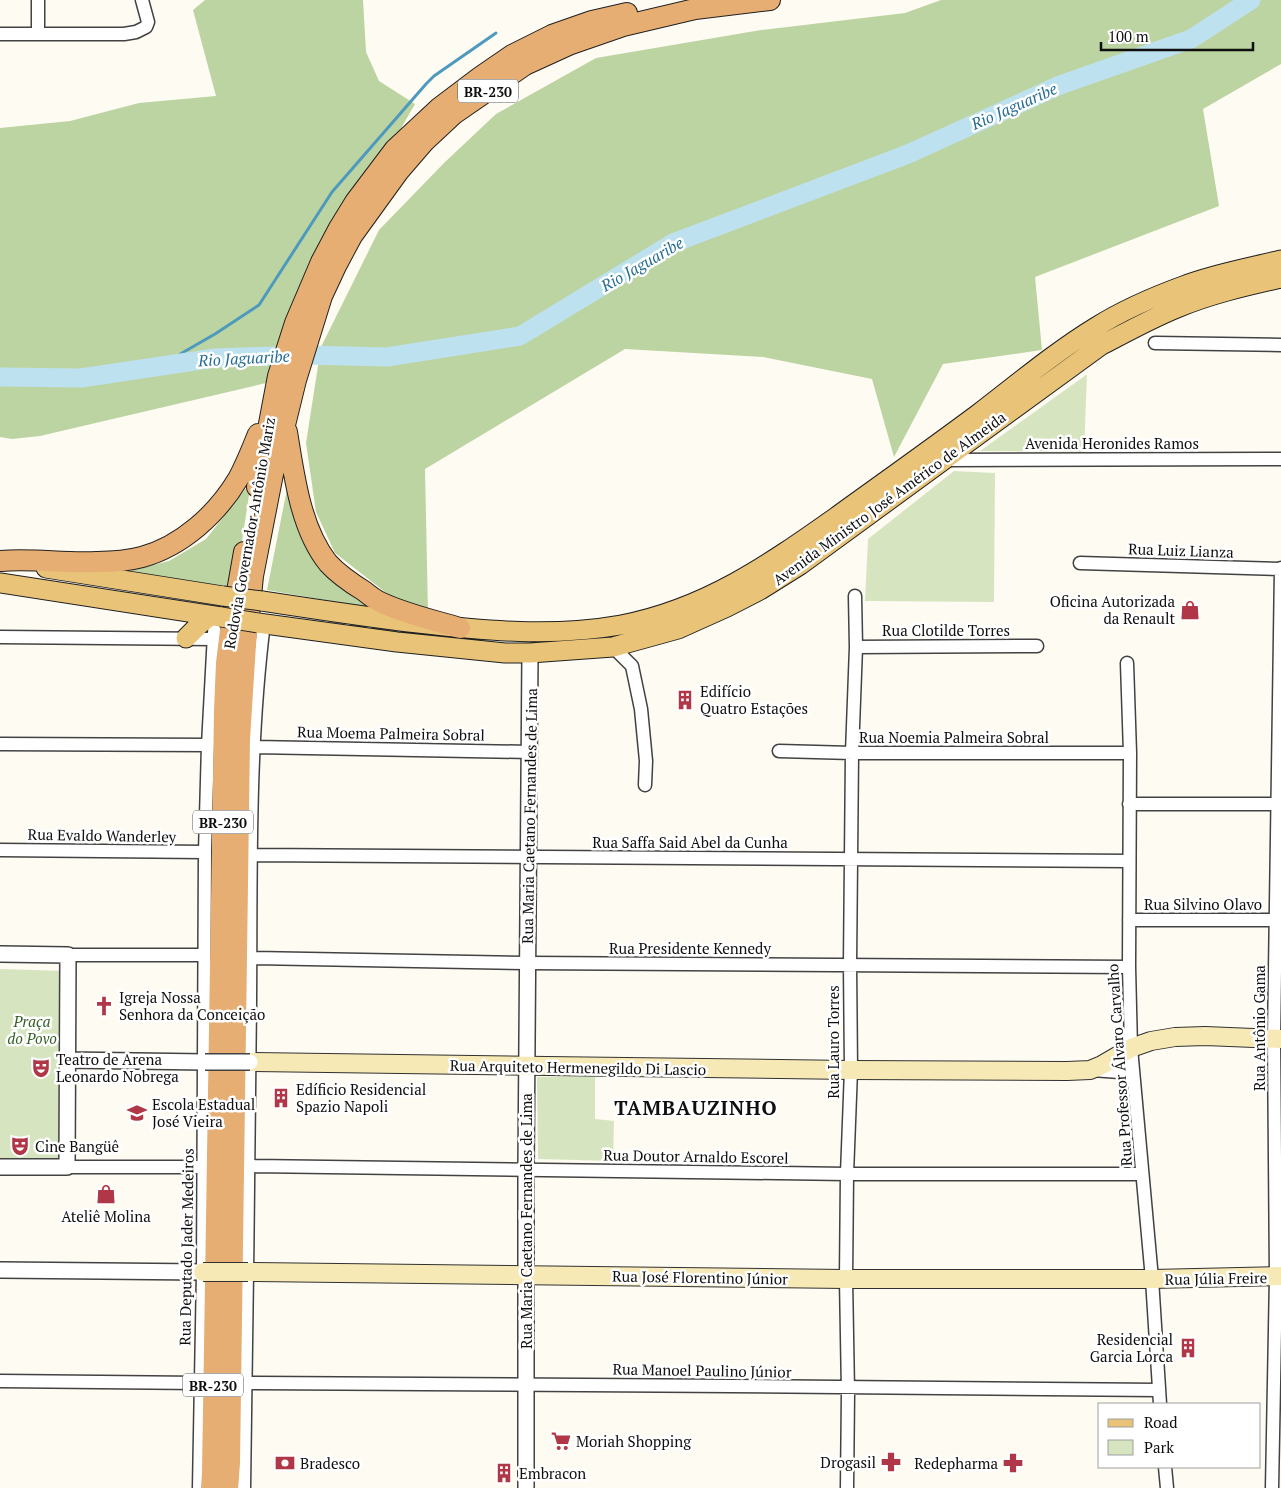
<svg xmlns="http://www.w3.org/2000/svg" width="1281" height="1488" viewBox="0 0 1281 1488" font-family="'PT Serif',serif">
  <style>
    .green { fill: #d6e5c0 }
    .forest { fill: #bcd4a1 }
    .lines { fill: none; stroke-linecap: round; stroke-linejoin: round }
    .stream { stroke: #4d9abe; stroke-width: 3 }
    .river { stroke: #bee1ef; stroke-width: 19 }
    .minor-casing { stroke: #424242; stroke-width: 15 }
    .tertiary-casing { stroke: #424242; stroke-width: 18 }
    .secondary-casing { stroke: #313131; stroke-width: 20 }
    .primary-casing { stroke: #202020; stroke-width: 21 }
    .trunk-casing { stroke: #202020; stroke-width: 22 }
    .minor { stroke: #fff; stroke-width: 12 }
    .tertiary { stroke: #fff; stroke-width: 15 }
    .secondary { stroke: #f6e9b6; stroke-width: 18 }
    .primary { stroke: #e9c478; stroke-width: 19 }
    .trunk { stroke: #e6ae72; stroke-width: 20 }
    .tertiary-bridge-casing { stroke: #424242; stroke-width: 18; stroke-linecap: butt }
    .secondary-bridge-casing { stroke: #313131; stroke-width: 20; stroke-linecap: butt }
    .primary-bridge-casing { stroke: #202020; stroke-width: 21; stroke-linecap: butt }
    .tertiary-bridge { stroke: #fff; stroke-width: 15 }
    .secondary-bridge { stroke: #f6e9b6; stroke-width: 18 }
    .primary-bridge { stroke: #e9c478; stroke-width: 19 }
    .labels { text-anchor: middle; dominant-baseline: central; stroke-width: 5; stroke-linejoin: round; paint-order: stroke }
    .shield { fill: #fff; stroke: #575757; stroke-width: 1 }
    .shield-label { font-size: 14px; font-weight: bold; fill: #0f0f0f }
    .street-label { font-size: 15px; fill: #0f0f0f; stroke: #fff }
    .poi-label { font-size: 15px; fill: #0f0f0f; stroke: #fff; text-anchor: start }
    .park-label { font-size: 15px; font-style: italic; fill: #376027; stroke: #fff }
    .water-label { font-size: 16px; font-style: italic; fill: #266d94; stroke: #fff }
    .district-label { font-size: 20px; font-weight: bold; letter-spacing: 1px; fill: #0f0f0f; stroke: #fff }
  </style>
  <rect width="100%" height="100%" fill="#fefbf3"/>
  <path class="green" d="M1087,375L1084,452L980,451L1086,375Z
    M954,471L995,473L994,602L865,601L868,539Z
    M0,969L65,971L62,1165L0,1164Z
    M595,1076V1119L614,1121L613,1161L538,1159L537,1077Z"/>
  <path class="forest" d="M205,0H363L366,52L379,81L415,104L396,137L279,380L40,436L12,439L0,437V128L70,121L139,103L216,96L193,10Z
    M941,0H1281V64L1203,109L1219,206L1035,277L1042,350L943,364L894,457L872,379L763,357L625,349L425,469L428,612L394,599L335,553L316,512L306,443L321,347L379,230L444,163L496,114L596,58L761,30L905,13Z
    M289,479L317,559L394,612L267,590Z
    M251,482L235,587L122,573L169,561L206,539Z"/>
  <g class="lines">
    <path class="stream" d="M167,365L182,353L215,334L259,305L332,192L426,84L434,76L496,33"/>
    <path class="river" d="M0,377L81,378L215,358L304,355L387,357L520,336L673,243L908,154L1060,85L1191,39L1251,0"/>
    <defs>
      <path id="minor" d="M38,0V34
        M0,34H124L136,32L146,27L148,22L142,0
        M1155,343L1281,345
        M944,460L1281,459
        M1080,563L1281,569
        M0,637L214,639
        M613,647L632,666L641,709L646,761L645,785
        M856,647L1037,646
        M1127,663L1130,753L1129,967L1131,1048L1152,1279L1160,1404
        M0,744L208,745
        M253,747L529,752
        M779,751L852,753H1130
        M1129,804H1281
        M0,850L205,852
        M250,855L1129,861
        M1129,920H1276
        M68,955H204
        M250,958L527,963L1129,967
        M1092,1070L1133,1073
        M249,1166L847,1174H1142
        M67,1167H202
        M0,1381L200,1383
        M245,1383C550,1383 854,1388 1159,1390
        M1165,1467L1167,1488
        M199,1488L203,1272L205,852L208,745L215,616
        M244,1488C246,1326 249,1163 250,1001C251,875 248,749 264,623
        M847,1488L848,1392L846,1279L847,1174L851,1070L850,965L852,753L856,647L855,596
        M1272,1488L1276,1276L1274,1039L1281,568"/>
      <path id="tertiary" d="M0,954L68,955L67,1167H0
        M67,1060L205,1062
        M0,1270L203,1272
        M526,1488V1170L530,653"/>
      <path id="secondary" d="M250,1062L851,1070L1067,1071L1090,1070L1102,1065L1131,1048L1151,1041L1175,1037L1205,1036L1281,1039
        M248,1272L846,1279H1152L1281,1276"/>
      <path id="primary" d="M46,568L223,596
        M0,583L221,617
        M262,601C314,609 366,617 418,623C486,631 553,637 621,625C705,609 768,565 836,517C883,483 931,449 978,414C1016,385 1055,352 1096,327C1123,310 1153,297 1183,286C1214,274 1248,268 1281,260
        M258,623L397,642L505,653H530L613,647L678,629L727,607L760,590L800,565L1100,346C1125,333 1150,319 1177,308C1210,294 1246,286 1281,278
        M186,638L200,624L210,616"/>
      <path id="trunk" d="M287,432C294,474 300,528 328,563C338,574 351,583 364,591C369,595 374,599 380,602C405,614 433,620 460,628
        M257,487L278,376L295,323L321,262L339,228L355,202L395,149L439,108L480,77L512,55L552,35L592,21L627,13
        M1,561C33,558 65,564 97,562C112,562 127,561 142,557C182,546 217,514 238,479C246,464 252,449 258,434
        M211,1488L212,1474L224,711L226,663L230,631L244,552
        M228,1488L230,1463L240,739L246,644L253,576L273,474L296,380L322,296L336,266L352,236L399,171L424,142L454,114L525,65L571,44L623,26L695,9L770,0"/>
    </defs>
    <use href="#minor" class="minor-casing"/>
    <use href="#tertiary" class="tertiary-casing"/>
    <use href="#secondary" class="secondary-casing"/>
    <use href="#primary" class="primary-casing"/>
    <use href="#trunk" class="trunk-casing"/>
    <use href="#minor" class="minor"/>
    <use href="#tertiary" class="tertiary"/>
    <use href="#secondary" class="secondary"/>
    <use href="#primary" class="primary"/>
    <use href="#trunk" class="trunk"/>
    <defs>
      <path id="tertiary-bridge" d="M205,1062H250"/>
      <path id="secondary-bridge" d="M203,1272H248"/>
      <path id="primary-bridge" d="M223,596L262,601
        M221,617L258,623"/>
    </defs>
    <use href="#tertiary-bridge" class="tertiary-bridge-casing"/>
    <use href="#secondary-bridge" class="secondary-bridge-casing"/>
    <use href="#primary-bridge" class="primary-bridge-casing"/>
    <use href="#tertiary-bridge" class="tertiary-bridge"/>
    <use href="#secondary-bridge" class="secondary-bridge"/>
    <use href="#primary-bridge" class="primary-bridge"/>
  </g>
  <defs>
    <symbol id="shop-bare" viewBox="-9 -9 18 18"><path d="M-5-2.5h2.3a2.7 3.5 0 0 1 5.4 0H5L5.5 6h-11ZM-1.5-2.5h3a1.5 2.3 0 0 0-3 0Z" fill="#b03747" stroke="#fff" stroke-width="2.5" paint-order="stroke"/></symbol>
    <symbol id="building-bare" viewBox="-9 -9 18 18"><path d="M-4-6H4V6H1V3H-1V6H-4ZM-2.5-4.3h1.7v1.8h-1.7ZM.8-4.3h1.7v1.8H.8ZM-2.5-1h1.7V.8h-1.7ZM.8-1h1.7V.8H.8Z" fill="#b03747" stroke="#fff" stroke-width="2.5" paint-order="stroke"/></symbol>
    <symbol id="church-bare" viewBox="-9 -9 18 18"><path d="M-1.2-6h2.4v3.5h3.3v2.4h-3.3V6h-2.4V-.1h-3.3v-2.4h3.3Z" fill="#b03747" stroke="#fff" stroke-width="2.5" paint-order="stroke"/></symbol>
    <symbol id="theatre-bare" viewBox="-9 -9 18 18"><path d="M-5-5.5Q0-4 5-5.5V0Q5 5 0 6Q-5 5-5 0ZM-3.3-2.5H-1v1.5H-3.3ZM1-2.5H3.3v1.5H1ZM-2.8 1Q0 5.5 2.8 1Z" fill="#b03747" stroke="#fff" stroke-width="2.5" paint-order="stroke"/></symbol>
    <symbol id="school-bare" viewBox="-9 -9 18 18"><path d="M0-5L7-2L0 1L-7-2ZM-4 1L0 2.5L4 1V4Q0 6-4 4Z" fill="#b03747" stroke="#fff" stroke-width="2.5" paint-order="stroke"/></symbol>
    <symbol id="supermarket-bare" viewBox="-9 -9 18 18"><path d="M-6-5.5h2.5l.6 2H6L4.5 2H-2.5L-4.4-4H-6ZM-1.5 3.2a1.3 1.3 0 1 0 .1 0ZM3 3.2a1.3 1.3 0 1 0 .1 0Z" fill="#b03747" stroke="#fff" stroke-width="2.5" paint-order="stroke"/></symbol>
    <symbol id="pharmacy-bare" viewBox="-9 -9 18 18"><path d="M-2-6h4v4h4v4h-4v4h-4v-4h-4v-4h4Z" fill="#b03747" stroke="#fff" stroke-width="2.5" paint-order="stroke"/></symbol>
    <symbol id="bank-bare" viewBox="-9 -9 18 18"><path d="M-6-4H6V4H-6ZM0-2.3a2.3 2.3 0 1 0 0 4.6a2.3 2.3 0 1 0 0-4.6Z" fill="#b03747" stroke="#fff" stroke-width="2.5" paint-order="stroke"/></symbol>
  </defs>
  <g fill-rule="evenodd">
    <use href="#shop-bare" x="1176" y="596" width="28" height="28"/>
    <use href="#building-bare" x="671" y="686" width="28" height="28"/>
    <use href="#church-bare" x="90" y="992" width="28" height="28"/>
    <use href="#theatre-bare" x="27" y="1054" width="28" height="28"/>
    <use href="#building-bare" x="267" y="1084" width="28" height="28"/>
    <use href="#school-bare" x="123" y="1099" width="28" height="28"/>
    <use href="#theatre-bare" x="6" y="1132" width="28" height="28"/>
    <use href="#shop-bare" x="92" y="1180" width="28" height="28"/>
    <use href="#building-bare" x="1174" y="1334" width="28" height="28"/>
    <use href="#supermarket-bare" x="547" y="1427" width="28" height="28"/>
    <use href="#pharmacy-bare" x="877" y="1448" width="28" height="28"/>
    <use href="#bank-bare" x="271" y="1449" width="28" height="28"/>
    <use href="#pharmacy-bare" x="999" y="1449" width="28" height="28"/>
    <use href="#building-bare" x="490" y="1459" width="28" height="28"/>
  </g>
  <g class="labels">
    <g class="shield">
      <rect x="458" y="79.5" width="60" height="23" rx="4"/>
      <rect x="193" y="810.5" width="60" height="23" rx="4"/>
      <rect x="183" y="1373.5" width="60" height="23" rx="4"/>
    </g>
    <g class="shield-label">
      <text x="488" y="91">BR-230</text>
      <text x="223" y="822">BR-230</text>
      <text x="213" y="1385">BR-230</text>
    </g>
    <g class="street-label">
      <text x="1112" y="443">Avenida Heronides Ramos</text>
      <text transform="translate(889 498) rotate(-36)">Avenida Ministro José Américo de Almeida</text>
      <text transform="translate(249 533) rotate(-80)">Rodovia Governador Antônio Mariz</text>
      <text transform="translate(1181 550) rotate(2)">Rua Luiz Lianza</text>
      <text x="946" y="630">Rua Clotilde Torres</text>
      <text transform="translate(391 733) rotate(1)">Rua Moema Palmeira Sobral</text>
      <text x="954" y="737">Rua Noemia Palmeira Sobral</text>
      <text transform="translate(529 816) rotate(-89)">Rua Maria Caetano Fernandes de Lima</text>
      <text transform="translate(102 835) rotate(1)">Rua Evaldo Wanderley</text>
      <text x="690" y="842">Rua Saffa Said Abel da Cunha</text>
      <text x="1203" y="904">Rua Silvino Olavo</text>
      <text x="690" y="948">Rua Presidente Kennedy</text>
      <text transform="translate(1259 1028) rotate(-90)">Rua Antônio Gama</text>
      <text transform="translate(833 1042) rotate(-90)">Rua Lauro Torres</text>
      <text transform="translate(1119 1065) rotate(-94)">Rua Professor Álvaro Carvalho</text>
      <text transform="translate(578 1067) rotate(1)">Rua Arquiteto Hermenegildo Di Lascio</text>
      <text transform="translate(696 1156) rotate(1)">Rua Doutor Arnaldo Escorel</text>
      <text transform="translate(526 1221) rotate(-90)">Rua Maria Caetano Fernandes de Lima</text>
      <text transform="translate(186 1247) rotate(-89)">Rua Deputado Jader Medeiros</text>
      <text transform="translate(700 1277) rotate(1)">Rua José Florentino Júnior</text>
      <text transform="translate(1216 1278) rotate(-1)">Rua Júlia Freire</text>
      <text transform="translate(702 1370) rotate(1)">Rua Manoel Paulino Júnior</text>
    </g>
    <g class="poi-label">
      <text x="1175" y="601" text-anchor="end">Oficina Autorizada<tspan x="1175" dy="17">da Renault</tspan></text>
      <text x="700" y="691">Edifício<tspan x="700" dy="17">Quatro Estações</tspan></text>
      <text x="119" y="997">Igreja Nossa<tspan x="119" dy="17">Senhora da Conceição</tspan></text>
      <text x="56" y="1059">Teatro de Arena<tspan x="56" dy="17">Leonardo Nobrega</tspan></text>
      <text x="296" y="1089">Edíficio Residencial<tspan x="296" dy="17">Spazio Napoli</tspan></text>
      <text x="152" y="1104">Escola Estadual<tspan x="152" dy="17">José Vieira</tspan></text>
      <text x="35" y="1146">Cine Bangüê</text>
      <text x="106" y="1216" text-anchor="middle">Ateliê Molina</text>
      <text x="1173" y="1339" text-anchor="end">Residencial<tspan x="1173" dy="17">Garcia Lorca</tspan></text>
      <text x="576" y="1441">Moriah Shopping</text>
      <text x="876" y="1462" text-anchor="end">Drogasil</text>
      <text x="300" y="1463">Bradesco</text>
      <text x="998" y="1463" text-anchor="end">Redepharma</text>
      <text x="519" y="1473">Embracon</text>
    </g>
    <g class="park-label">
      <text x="32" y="1021">Praça<tspan x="32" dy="17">do Povo</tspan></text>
    </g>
    <g class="water-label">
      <text transform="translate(1014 106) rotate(-24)">Rio Jaguaribe</text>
      <text transform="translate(642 264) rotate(-30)">Rio Jaguaribe</text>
      <text transform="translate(244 358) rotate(-3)">Rio Jaguaribe</text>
    </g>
    <g class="district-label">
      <text x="696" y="1107">TAMBAUZINHO</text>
    </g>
  </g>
  <rect x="1098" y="1403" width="162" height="65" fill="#ffffff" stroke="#9f9f9f"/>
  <rect x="1108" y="1419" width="25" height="8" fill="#e9c478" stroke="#9f9f9f"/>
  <text x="1144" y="1428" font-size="15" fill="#0f0f0f">Road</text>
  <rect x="1108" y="1440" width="25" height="15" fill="#d6e5c0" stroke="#9f9f9f"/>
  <text x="1144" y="1453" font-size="15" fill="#0f0f0f">Park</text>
  <path d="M1101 42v8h152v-8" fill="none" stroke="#0f0f0f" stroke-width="2.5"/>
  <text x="1108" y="42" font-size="15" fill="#0f0f0f" stroke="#ffffff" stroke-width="4" paint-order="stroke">100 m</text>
</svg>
